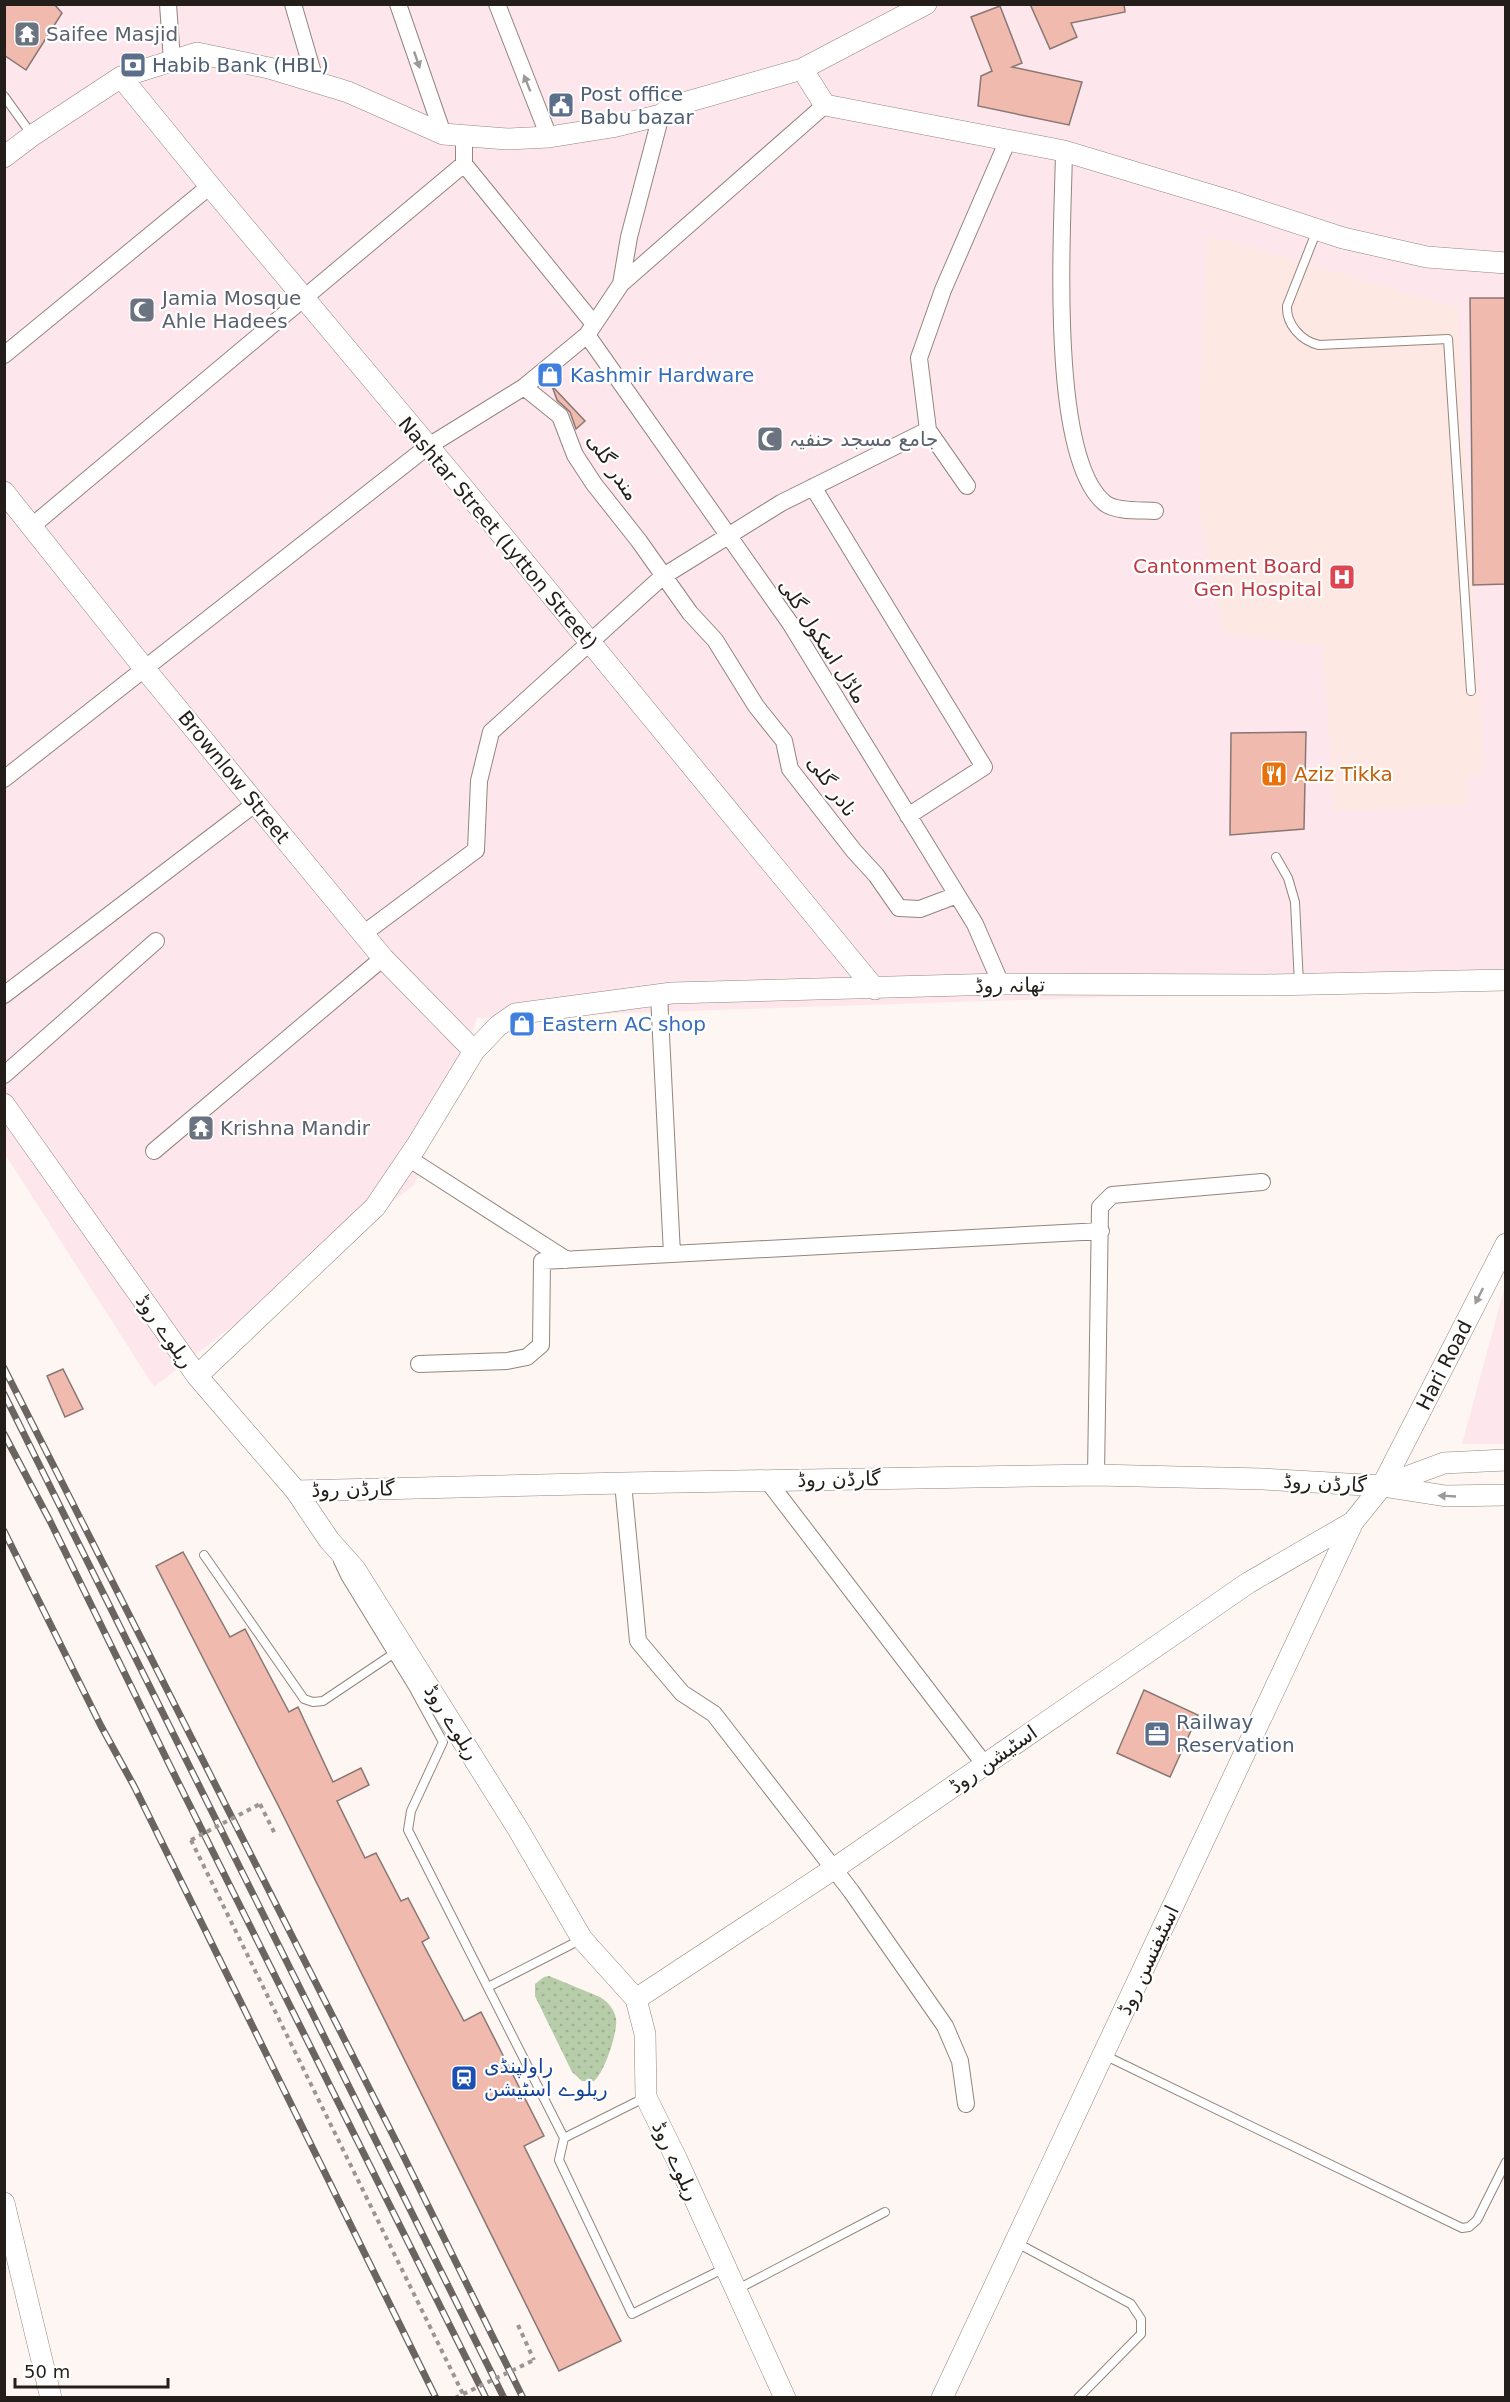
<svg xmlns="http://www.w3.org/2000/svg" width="1510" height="2402" viewBox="0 0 1510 2402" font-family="'DejaVu Sans',Vazirmatn,sans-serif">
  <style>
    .commercial { fill: #fde7ec }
    .medical { fill: #fde8e4 }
    .grass { fill: url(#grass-dots) }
    .building { fill: #f0baae; stroke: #887773; stroke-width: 1.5 }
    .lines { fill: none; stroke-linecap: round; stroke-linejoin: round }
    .service-casing { stroke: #94857d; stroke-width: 10 }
    .minor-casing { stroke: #94857d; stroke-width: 18 }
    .tertiary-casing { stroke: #94857d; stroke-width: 22 }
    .path { stroke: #9c9692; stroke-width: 4; stroke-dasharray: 4.5 4.5; stroke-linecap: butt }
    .service { stroke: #fff; stroke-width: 8 }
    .minor { stroke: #fff; stroke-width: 16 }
    .tertiary { stroke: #fff; stroke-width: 21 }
    .rail-casing { stroke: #6b6561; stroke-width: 7 }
    .rail { stroke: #fff; stroke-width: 4.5; stroke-dasharray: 14; stroke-linecap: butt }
    .path-bridge { stroke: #9c9692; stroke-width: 4; stroke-dasharray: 4.5 4.5; stroke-linecap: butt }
    .oneway { fill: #9c9a98 }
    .labels { text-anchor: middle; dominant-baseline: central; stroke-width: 4.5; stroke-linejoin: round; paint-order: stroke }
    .worship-label { font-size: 20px; fill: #5b616d; stroke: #fff; text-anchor: start }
    .service-label { font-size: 20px; fill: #4e5e75; stroke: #fff; text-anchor: start }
    .shop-label { font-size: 20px; fill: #366cbe; stroke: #fff; text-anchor: start }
    .street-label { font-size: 20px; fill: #241e1b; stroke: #fff }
    .health-label { font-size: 20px; fill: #be3a42; stroke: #fff; text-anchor: end }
    .food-label { font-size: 20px; fill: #c56008; stroke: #fff; text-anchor: start }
    .transit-label { font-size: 20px; fill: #164399; stroke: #fff; text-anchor: start }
  </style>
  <defs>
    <pattern id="grass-dots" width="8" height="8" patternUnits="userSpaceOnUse" patternTransform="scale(1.5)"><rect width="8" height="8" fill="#b7cca9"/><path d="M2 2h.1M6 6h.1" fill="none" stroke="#9daf91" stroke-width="1.8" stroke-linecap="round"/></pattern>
  </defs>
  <rect width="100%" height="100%" fill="#fdf6f2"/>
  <path class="commercial" d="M5,5H1505V984L477,1018L414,1185L154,1387L5,1154Z
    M1505,1286V1444H1462Z"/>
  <path class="medical" d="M1208,235L1458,308L1484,775H1470L1465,805L1334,811L1323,645L1223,633L1201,521V377Z"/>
  <path class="grass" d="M549,1976L600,1997C608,2002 615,2010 616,2019C618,2032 604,2074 594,2081H582L572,2072L535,1996V1984L544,1977Z"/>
  <path class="building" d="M4,4H54L62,13L26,70L4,55Z
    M1030,4H1124L1125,12L1071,23L1077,37L1050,49Z
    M1000,6L1022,63L1012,67L1082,82L1069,125L978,106L981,76L992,71L971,17Z
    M1470,298H1506V584L1473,585Z
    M552,386L585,421L576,429L570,412L557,400Z
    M1306,732L1304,829L1230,835L1231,733Z
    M63,1369L83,1409L65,1417L47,1376Z
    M183,1552L230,1637L245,1629L289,1712L298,1707L333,1782L361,1768L369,1785L337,1801L365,1858L376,1853L401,1901L408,1898L429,1938L422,1942L464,2021L481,2012L544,2136L524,2146L621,2341L559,2371L280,1809L156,1566Z
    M1144,1690L1198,1715L1170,1777L1117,1753Z"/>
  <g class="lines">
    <defs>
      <path id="service" d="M4,96L32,135
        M1317,230L1287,306C1286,324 1301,341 1319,345L1448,339L1471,691
        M1276,857L1288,878L1295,902L1299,984
        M204,1555L304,1699L313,1702L323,1701L393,1654
        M338,1561L346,1578L414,1689L443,1742L411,1811L408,1830L564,2138L559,2160L632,2314L725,2268
        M488,1987L582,1939
        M1104,2055L1462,2228L1469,2227L1477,2220L1506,2162
        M564,2138L646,2097
        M1015,2242L1131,2304L1141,2319V2334L1078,2398
        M736,2290L885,2212"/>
      <path id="minor" d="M168,4L172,61
        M293,4L316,83
        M398,4L443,134
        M497,4L549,137
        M464,136V164L594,324
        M1064,151C1063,224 1047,459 1106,504C1118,512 1141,510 1155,511
        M621,284L825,105
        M587,335L790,623L975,924L1001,984
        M4,355L210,186
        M524,387L560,416L575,455L594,484L639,541L690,613L715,640L756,706L784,741L790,769L854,851L876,875L899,908L920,909L957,895
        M967,486L928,430L919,358L943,290L1008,140
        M813,487L984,767L908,816
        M32,526L464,164
        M4,779L427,447L524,387L587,335L621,284L629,237L661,115
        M363,934L476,850L479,781L491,732L662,577L781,503L928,430
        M4,995L256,803
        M659,995L672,1254
        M4,1075L156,941
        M154,1151L383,958
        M408,1158L567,1260
        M419,1364L507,1361L527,1357L541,1345L542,1261L1101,1231
        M1096,1475L1100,1207L1112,1195L1262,1182
        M767,1480L985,1765
        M623,1483L638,1641L682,1693L714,1714L851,1891L945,2026L960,2061L966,2104"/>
      <path id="tertiary" d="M802,69L825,105L1064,151L1230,201L1343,238L1427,257L1506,263
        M121,77L210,186L460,484L875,989
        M4,157L33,135L121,77L197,53L269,68L348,92L443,134L507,139L549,137L612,127L661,115L673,106L802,69L926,4
        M4,492L144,668L383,958L474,1051
        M4,1104L197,1376L296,1491L329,1540L355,1569L518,1829L582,1939L636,1999L645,2034L646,2097L677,2160L785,2398
        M197,1376L375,1207L417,1145L474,1051L498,1026L515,1014L672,993L1001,984L1266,985L1506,980
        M1382,1486L1506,1244
        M296,1491L623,1483L1096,1475L1263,1479L1382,1486L1446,1496L1506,1495
        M636,1999L835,1868L1248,1583L1353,1522
        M4,2203L51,2398
        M942,2398L1353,1522L1382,1486L1444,1463L1506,1460"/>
    </defs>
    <use href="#service" class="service-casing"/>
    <use href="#minor" class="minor-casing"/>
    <use href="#tertiary" class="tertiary-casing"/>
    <path class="path" d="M260,1804L275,1834
      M191,1840L463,2394
      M518,2325L534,2360"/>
    <use href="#service" class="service"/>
    <use href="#minor" class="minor"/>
    <use href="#tertiary" class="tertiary"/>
    <defs>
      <path id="rail" d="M4,1368L402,2153L523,2398
        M4,1394L504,2398
        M4,1434L50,1521L171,1768L486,2398
        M4,1531L101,1726L134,1786L436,2398"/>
    </defs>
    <use href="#rail" class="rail-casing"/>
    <use href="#rail" class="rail"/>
    <path class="path-bridge" d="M191,1840L260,1804
      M455,2398L534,2360"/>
  </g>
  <defs><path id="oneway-solid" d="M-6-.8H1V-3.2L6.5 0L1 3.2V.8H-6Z" transform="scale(1.5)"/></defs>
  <g class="oneway">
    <use href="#oneway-solid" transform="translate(417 60) rotate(71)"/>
    <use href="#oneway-solid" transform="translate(527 83) rotate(-112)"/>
    <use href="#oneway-solid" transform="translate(1479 1296) rotate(117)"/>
    <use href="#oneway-solid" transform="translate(1447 1496) rotate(-177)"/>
  </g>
  <defs>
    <symbol id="temple-square" viewBox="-11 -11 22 22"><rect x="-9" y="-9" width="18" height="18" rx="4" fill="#6b7280" stroke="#fff"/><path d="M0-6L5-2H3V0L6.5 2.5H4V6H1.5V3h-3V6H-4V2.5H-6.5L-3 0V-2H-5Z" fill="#fff"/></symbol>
    <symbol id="bank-square" viewBox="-11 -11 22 22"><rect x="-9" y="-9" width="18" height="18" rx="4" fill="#5c6f8a" stroke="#fff"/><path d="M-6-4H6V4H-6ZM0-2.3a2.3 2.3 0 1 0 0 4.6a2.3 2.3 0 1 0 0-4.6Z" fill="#fff"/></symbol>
    <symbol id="civic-square" viewBox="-11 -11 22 22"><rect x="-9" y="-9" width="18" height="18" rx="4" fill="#5c6f8a" stroke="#fff"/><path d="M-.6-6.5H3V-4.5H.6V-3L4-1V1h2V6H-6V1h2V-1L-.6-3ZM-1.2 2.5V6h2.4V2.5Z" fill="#fff"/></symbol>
    <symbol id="mosque-square" viewBox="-11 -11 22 22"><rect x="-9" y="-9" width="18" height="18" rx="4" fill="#6b7280" stroke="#fff"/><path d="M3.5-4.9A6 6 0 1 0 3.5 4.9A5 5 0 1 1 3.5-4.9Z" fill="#fff"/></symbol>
    <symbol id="shop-square" viewBox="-11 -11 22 22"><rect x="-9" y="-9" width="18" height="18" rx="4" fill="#3f7fe0" stroke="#fff"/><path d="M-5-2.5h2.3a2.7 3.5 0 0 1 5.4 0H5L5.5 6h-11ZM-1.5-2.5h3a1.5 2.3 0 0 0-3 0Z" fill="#fff"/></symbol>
    <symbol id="hospital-square" viewBox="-11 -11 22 22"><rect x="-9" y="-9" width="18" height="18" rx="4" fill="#e0444e" stroke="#fff"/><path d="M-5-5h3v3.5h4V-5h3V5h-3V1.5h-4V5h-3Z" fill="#fff"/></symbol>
    <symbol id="restaurant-square" viewBox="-11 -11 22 22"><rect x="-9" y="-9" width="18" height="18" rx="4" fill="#e8710a" stroke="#fff"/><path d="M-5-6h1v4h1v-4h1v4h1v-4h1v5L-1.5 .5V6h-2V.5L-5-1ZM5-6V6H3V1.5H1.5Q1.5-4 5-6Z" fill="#fff"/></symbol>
    <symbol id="office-square" viewBox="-11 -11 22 22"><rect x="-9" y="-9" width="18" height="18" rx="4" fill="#5c6f8a" stroke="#fff"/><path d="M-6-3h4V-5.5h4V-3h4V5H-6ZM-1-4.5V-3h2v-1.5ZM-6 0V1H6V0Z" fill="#fff"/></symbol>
    <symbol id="station-square" viewBox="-11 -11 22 22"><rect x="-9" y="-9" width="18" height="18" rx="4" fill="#1a4fb4" stroke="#fff"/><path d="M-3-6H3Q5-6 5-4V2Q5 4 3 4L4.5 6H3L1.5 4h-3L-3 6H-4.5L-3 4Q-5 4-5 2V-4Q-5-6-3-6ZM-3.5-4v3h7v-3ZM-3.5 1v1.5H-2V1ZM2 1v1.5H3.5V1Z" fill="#fff"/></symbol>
  </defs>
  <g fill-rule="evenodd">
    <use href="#temple-square" x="12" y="19" width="30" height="30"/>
    <use href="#bank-square" x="118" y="50" width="30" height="30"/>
    <use href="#civic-square" x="546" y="90" width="30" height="30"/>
    <use href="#mosque-square" x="127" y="295" width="30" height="30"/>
    <use href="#shop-square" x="535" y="360" width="30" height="30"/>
    <use href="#mosque-square" x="755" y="424" width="30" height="30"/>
    <use href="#hospital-square" x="1327" y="562" width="30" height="30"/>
    <use href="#restaurant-square" x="1259" y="759" width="30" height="30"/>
    <use href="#shop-square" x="507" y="1009" width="30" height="30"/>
    <use href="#temple-square" x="186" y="1113" width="30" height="30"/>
    <use href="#office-square" x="1142" y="1719" width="30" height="30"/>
    <use href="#station-square" x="449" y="2063" width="30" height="30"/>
  </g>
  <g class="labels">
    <g class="worship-label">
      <text x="46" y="34">Saifee Masjid</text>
      <text x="162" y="298">Jamia Mosque<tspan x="162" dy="23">Ahle Hadees</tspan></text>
      <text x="790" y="439">جامع مسجد حنفیہ</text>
      <text x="220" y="1128">Krishna Mandir</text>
    </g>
    <g class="service-label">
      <text x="152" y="65">Habib Bank (HBL)</text>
      <text x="580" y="94">Post office<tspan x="580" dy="23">Babu bazar</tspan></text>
      <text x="1176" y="1722">Railway<tspan x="1176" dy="23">Reservation</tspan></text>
    </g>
    <g class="shop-label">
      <text x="570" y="375">Kashmir Hardware</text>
      <text x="542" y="1024">Eastern AC shop</text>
    </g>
    <g class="street-label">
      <text transform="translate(613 467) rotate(56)">مندر گلی</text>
      <text transform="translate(498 533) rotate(50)">Nashtar Street (Lytton Street)</text>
      <text transform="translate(823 641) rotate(57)">ماڈل اسکول گلی</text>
      <text transform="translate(234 777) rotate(51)">Brownlow Street</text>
      <text transform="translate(832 786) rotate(54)">نادر گلی</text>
      <text transform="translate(1010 985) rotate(-1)">تھانہ روڈ</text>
      <text transform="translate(165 1331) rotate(55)">ریلوے روڈ</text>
      <text transform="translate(1444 1365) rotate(-63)">Hari Road</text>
      <text transform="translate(839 1479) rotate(-1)">گارڈن روڈ</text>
      <text transform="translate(1325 1483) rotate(3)">گارڈن روڈ</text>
      <text transform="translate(353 1489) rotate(-1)">گارڈن روڈ</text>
      <text transform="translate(452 1722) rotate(58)">ریلوے روڈ</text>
      <text transform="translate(993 1759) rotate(-35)">اسٹیشن روڈ</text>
      <text transform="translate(1148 1960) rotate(-65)">اسٹیفنسن روڈ</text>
      <text transform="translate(676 2161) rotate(65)">ریلوے روڈ</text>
    </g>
    <g class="health-label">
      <text x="1322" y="566">Cantonment Board<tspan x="1322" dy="23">Gen Hospital</tspan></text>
    </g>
    <g class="food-label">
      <text x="1294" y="774">Aziz Tikka</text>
    </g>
    <g class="transit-label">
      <text x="484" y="2066">راولپنڈی<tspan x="484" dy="23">ریلوے اسٹیشن</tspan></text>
    </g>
  </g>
  <rect width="1510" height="2402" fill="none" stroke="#241e1b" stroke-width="12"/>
  <path d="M15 2378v9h153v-9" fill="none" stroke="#241e1b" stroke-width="3"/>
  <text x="24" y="2378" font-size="18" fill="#241e1b" stroke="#ffffff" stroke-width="4.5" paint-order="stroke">50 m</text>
</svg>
